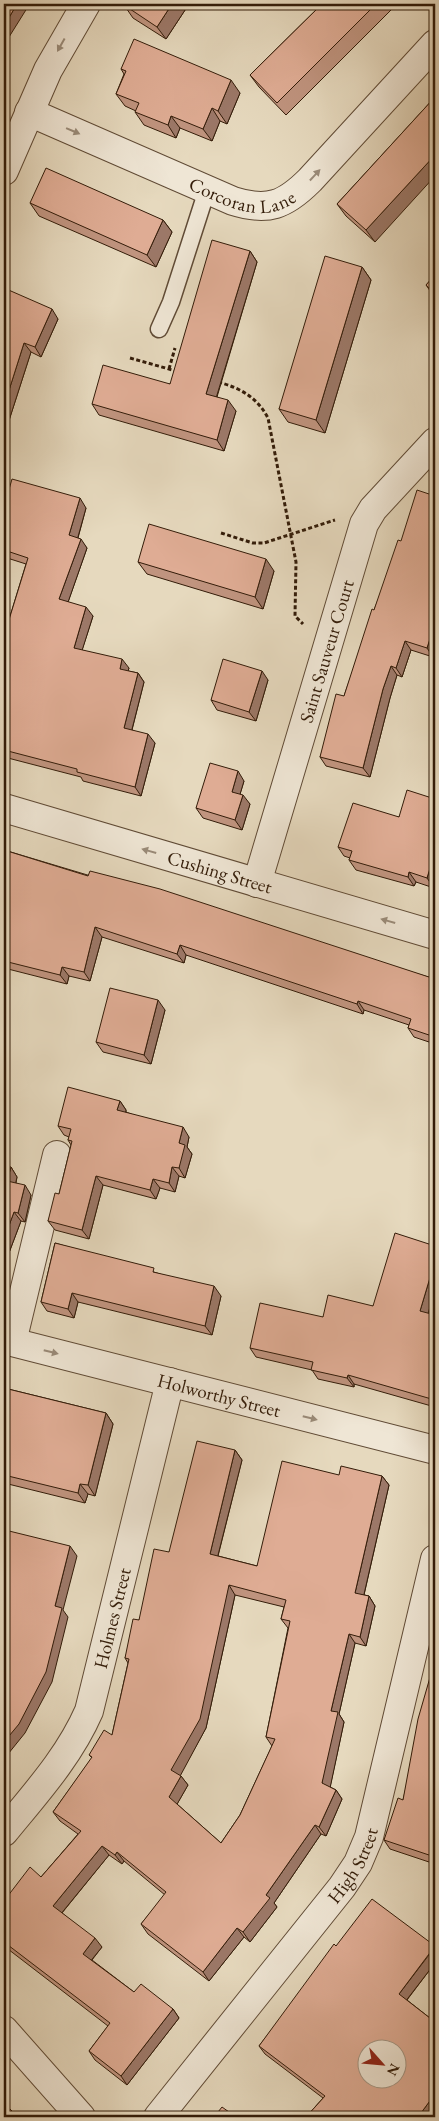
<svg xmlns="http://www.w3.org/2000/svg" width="439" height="2121" viewBox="0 0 439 2121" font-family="'EB Garamond',serif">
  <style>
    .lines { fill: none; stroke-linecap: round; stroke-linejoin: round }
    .service-casing { stroke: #604b36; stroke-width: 19 }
    .minor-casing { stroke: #604b36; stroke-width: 30 }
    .path { stroke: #331c09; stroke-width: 3; stroke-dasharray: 4 2.5; stroke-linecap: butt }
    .service { stroke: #efe6d5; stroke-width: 16 }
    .minor { stroke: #efe6d5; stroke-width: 28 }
    .wall { fill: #c0947f; stroke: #331c09; fill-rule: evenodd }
    .shaded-wall { fill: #9c7868; stroke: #331c09 }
    .building { fill: #dfac94; stroke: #331c09; fill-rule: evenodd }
    .oneway { fill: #9a8b79 }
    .labels { text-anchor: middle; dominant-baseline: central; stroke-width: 4.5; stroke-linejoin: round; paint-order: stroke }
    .street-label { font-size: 19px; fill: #331c09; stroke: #efe6d5 }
  </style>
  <rect width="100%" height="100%" fill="#e6d9be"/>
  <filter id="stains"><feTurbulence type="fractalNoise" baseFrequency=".004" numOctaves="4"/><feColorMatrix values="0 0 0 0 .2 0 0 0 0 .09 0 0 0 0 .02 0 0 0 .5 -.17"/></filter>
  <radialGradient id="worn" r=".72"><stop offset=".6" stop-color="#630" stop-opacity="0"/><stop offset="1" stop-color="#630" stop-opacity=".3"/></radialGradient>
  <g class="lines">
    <defs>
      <path id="service" d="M159,329L171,302L207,190"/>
      <g id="minor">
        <path id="s1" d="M29,112L233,201C268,212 285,205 310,180L435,44"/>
        <path d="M4,171L48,70L86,4"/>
        <path id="s2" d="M4,808L435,935"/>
        <path id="s3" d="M257,883L364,524L373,509L435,442"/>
        <path id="s4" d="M4,1340L435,1450"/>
        <path d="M12,1342L57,1155"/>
        <path id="s5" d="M4,1832C35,1794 69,1757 89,1711L170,1382"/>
        <path d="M4,2030L81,2117"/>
        <path id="s6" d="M158,2117L342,1887L358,1863L369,1837L435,1559"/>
      </g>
    </defs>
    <use href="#service" class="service-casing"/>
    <use href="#minor" class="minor-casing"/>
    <path class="path" d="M130,358L176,371
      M169,369L175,348
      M218,382C240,388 257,397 268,418L296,562L295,616L303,624
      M221,533L253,543H264L335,520"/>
    <use href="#service" class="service"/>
    <use href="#minor" class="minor"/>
  </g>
  <path class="wall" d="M126,4H189L166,39L133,18L124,5Z
    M322,4H397L286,115L259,87L250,75Z
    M121,69L240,93L227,124L220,121L212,141L180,128L176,138L144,125L135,112L136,111L125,106L116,94L124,74Z
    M435,97L375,242L346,216L337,204Z
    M30,203L163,220L172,232L156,267L39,216Z
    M250,251L257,262L217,397L236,411L224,451L99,415L92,404L170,384Z
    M362,267L371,280L325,433L288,422L279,409Z
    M435,275V298L426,285Z
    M4,288L58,319L41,357L31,352L4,436Z
    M4,507L86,508L78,538L87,548L68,602L93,616L82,650L129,668L128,671L138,673L144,682L132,730L155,743L141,796L83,781L81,777L4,757V657L7,643L4,638V636L26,564L4,557Z
    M401,541L433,657L411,650L402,677L397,675L390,698L370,777L326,766L320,757L344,696L374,610Z
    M138,562L274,571L263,609L147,574Z
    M268,680L256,721L217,710L211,700Z
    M244,781L240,794L250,804L242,830L203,818L196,808Z
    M435,799V883L434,888L416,882L414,886L356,870L349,860L350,858L344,856L338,847Z
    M4,850L435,979V1044L414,1037L408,1028L409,1025L364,1010L363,1014L186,955L184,963L102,937L90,981L69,976L67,984L4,968Z
    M165,1010L151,1064L103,1052L96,1042Z
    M120,1101L126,1110V1112L189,1137L187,1147L192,1154L185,1178L179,1176L175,1192L160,1188L156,1199L103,1185L89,1239L55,1230L48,1221L59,1194L71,1145L68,1140L69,1137L64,1135L58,1126Z
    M11,1167L17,1177L16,1183L31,1195L25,1222L21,1221L4,1266Z
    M55,1243L157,1273L221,1296L212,1335L78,1302L74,1318L47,1311L41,1302Z
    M373,1306L428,1313L435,1315V1407L354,1384V1387L318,1379L312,1370L256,1357L250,1348L323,1317Z
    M4,1388L106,1413L113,1424L95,1496L88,1494L85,1503L4,1483Z
    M235,1450L242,1460L218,1556L257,1566L339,1475L382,1476L389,1485L364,1595L369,1596L375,1606L366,1646L355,1643L339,1714L344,1722L330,1787L336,1790L342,1799L326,1836L321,1834L274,1903L277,1907L250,1942L244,1937L209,1981L148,1934L141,1924L165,1895L124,1861L122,1864L109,1855L62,1913L102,1947L92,1960L134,1992L173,2009L179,2018L127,2085L95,2060L89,2051L108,2026L4,1946V1901L41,1877L78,1834L60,1821L53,1812L92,1758L89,1755L112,1735L128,1663L125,1658L139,1620L169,1552ZM235,1595L284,1607L281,1619L288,1628L266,1737L272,1746L240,1815L221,1843L177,1804L188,1785L180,1775L206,1728Z
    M435,1667V1864L390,1849L384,1840L403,1800Z
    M336,1946L435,1963L407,2000L435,2022V2110L430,2117H306L323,2098L265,2054L259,2046Z"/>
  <path class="shaded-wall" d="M17,4H28L29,5L4,45V26Z
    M172,4H189L166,39L157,27Z
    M231,80L240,93L227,124L218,111Z
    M212,108L220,121L212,141L203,129Z
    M171,116L180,128L176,138L168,125Z
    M435,155V176L375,242L366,230Z
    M163,220L172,232L156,267L147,255Z
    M250,251L257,262L214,405L206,394Z
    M362,267L371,280L325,433L316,420Z
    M52,309L58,319L41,357L35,347Z
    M24,343L31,352L4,436V406Z
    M228,400L236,411L224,451L217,440Z
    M80,498L86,508L76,544L69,535Z
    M81,539L87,548L66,608L59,599Z
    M266,559L274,571L263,609L255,597Z
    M86,607L93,616L80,657L74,648Z
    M435,623V651L433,657L427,648Z
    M405,641L411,650L402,677L396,668Z
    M122,659L129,668L126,678L120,669Z
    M391,666L397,675L390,698L370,777L363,768L383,689Z
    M262,671L268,680L256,721L249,712Z
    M138,673L144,682L130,737L124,728Z
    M148,734L155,743L141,796L135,787Z
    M238,771L244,781L238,801L232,792Z
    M243,795L250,804L242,830L235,820Z
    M435,852V883L434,888L427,878Z
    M409,872L416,882L414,886L408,877Z
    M95,927L102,937L90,981L84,972Z
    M180,945L186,955L184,963L177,954Z
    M62,967L69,976L67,984L60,975Z
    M158,1000L165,1010L151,1064L144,1055Z
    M358,1001L364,1010L363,1014L357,1004Z
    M120,1101L126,1110L124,1120L117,1110Z
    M183,1127L189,1137L187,1147L192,1154L185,1178L179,1168V1143Z
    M11,1167L17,1177L14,1190L7,1181Z
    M172,1167L179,1176L175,1192L169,1183Z
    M96,1176L103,1185L89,1239L82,1230Z
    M153,1179L160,1188L156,1199L150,1190Z
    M25,1185L31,1195L25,1222L18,1213Z
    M14,1212L21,1221L4,1266V1239Z
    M435,1261V1291L426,1320L420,1311Z
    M214,1286L221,1296L212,1335L205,1326Z
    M72,1293L78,1302L74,1318L68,1309Z
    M348,1375L354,1384V1387L347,1378Z
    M106,1413L113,1424L95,1496L88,1485Z
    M235,1450L242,1460L216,1563L210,1554Z
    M382,1476L389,1485L362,1603L355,1593Z
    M80,1484L88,1494L85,1503L78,1493Z
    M70,1546L77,1556L63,1610L68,1617L52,1682L25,1733L4,1759V1742L55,1606Z
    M229,1585L235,1595L206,1728L178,1780L171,1770Z
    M369,1596L375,1606L366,1646L360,1637Z
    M349,1634L355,1643L339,1714L344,1722L329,1793L322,1783L331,1711Z
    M181,1776L188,1785L176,1806L169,1797Z
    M336,1790L342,1799L326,1836L319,1827Z
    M315,1825L321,1834L274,1903L277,1907L250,1942L243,1932L266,1895Z
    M102,1846L109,1855L60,1915L53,1906Z
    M117,1852L124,1861L122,1864L115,1855Z
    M237,1928L244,1937L209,1981L203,1972Z
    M95,1938L102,1947L89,1963L83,1954Z
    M435,1947V1963L405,2002L399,1994Z
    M173,2009L179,2018L127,2085L121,2076Z
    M435,2094V2110L430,2117H418Z"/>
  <path class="building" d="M4,4H17L4,26Z
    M126,4H172L157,27L124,5Z
    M322,4H376L277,103L250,75Z
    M134,39L231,80L218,111L212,108L203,129L171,116L168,125L135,112L139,103L116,94L126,71L121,69Z
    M435,97V155L366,230L337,204Z
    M46,168L163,220L147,255L30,203Z
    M212,240L250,251L206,394L228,400L217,440L92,404L103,365L170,384Z
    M325,256L362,267L316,420L279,409Z
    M435,275V294L426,285Z
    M4,288L52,309L35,347L24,343L4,406Z
    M12,479L80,498L69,535L81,539L59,599L86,607L74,648L122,659L120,669L138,673L124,728L148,734L135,787L77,772V769L4,750V657L8,639L4,637V636L28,558L4,550V507Z
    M417,490L435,496V623L427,648L405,641L396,668L391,666L383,689L363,768L320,757L336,694L344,696L372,609L374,610L398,540L401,541Z
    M149,524L266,559L255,597L138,562Z
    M223,659L262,671L249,712L211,700Z
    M210,763L238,771L232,792L243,795L235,820L196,808Z
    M407,790L435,799V852L427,878L409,872L408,877L349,860L352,851L338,847L353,803L399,817Z
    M4,850L88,876L90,871L160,889L435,979V1037L408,1028L411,1019L358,1001L357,1004L180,945L177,954L95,927L84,972L62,967L60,975L4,961Z
    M110,988L158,1000L144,1055L96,1042Z
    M68,1087L120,1101L117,1110L183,1127L179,1143L185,1145L179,1168L172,1167L169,1183L153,1179L150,1190L96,1176L82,1230L48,1221L55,1193L59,1194L72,1141L68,1140L71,1129L58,1126Z
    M4,1165L11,1167L7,1181L25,1185L18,1213L14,1212L4,1239Z
    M395,1233L435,1246V1261L420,1311L435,1315V1400L348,1375L347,1378L311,1370L313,1362L250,1348L260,1303L323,1317L328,1295L373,1306Z
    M55,1243L154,1268L153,1272L214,1286L205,1326L72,1293L68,1309L41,1302Z
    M4,1388L106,1413L88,1485L80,1484L78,1493L4,1475Z
    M197,1441L235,1450L210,1554L257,1566L282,1461L339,1475L341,1466L382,1476L355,1593L369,1596L360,1637L349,1634L331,1711L338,1712L322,1783L336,1790L319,1827L315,1825L266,1895L270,1898L243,1932L237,1928L203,1972L141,1924L166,1892L117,1852L115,1855L102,1846L53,1906L95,1938L83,1954L134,1992L141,1984L173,2009L121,2076L89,2051L110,2023L4,1942V1901L30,1867L41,1877L81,1831L53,1812L92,1757L89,1755L104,1730L112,1735L129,1659L125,1658L133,1619L139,1620L154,1549L169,1552ZM229,1585L286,1600L281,1619L290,1621L266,1737L275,1739L240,1815L221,1843L169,1797L181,1776L171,1770L200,1719Z
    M5,1530L70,1546L55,1606L62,1608L46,1672L19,1724L4,1742V1534Z
    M433,1667H435V1857L384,1840L398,1798L403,1800L418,1719Z
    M372,1899L435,1946L399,1994L435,2022V2094L418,2117H306L325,2096L259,2046L334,1944L336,1946ZM366,2048H396V2078H366Z
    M4,2103L18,2117H4Z
    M222,2107L236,2117H214Z"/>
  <defs><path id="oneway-solid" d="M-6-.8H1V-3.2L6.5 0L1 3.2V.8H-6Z" transform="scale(1.25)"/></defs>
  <g class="oneway">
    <use href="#oneway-solid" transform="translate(61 45) rotate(119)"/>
    <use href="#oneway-solid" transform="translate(73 131) rotate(23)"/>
    <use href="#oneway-solid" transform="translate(315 175) rotate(-47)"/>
    <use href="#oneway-solid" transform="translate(149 851) rotate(-164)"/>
    <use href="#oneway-solid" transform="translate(388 921) rotate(-164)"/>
    <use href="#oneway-solid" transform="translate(51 1352) rotate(14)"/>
    <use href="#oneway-solid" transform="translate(310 1418) rotate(14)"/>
  </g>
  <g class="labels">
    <g class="street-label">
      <text stroke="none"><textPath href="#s1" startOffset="231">Corcoran Lane</textPath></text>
      <text stroke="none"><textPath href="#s3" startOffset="242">Saint Sauveur Court</textPath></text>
      <text stroke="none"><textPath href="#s2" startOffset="225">Cushing Street</textPath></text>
      <text stroke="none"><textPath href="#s4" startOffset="222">Holworthy Street</textPath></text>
      <text stroke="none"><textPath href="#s5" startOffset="244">Holmes Street</textPath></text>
      <text stroke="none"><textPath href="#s6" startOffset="319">High Street</textPath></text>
    </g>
  </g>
  <rect width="439" height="2121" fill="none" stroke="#e6d9be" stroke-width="20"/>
  <rect x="5" y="5" width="429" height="2111" fill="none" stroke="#331c09" stroke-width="2.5"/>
  <rect x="10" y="10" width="419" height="2101" fill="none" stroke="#331c09"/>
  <g transform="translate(382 2064) rotate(117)"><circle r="24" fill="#efe6d5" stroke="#a49583"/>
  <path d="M0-4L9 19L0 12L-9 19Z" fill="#8f2418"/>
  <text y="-8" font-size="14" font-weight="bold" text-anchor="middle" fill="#331c09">N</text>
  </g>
  <rect width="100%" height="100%" filter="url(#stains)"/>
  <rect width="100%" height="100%" fill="url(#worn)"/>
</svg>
